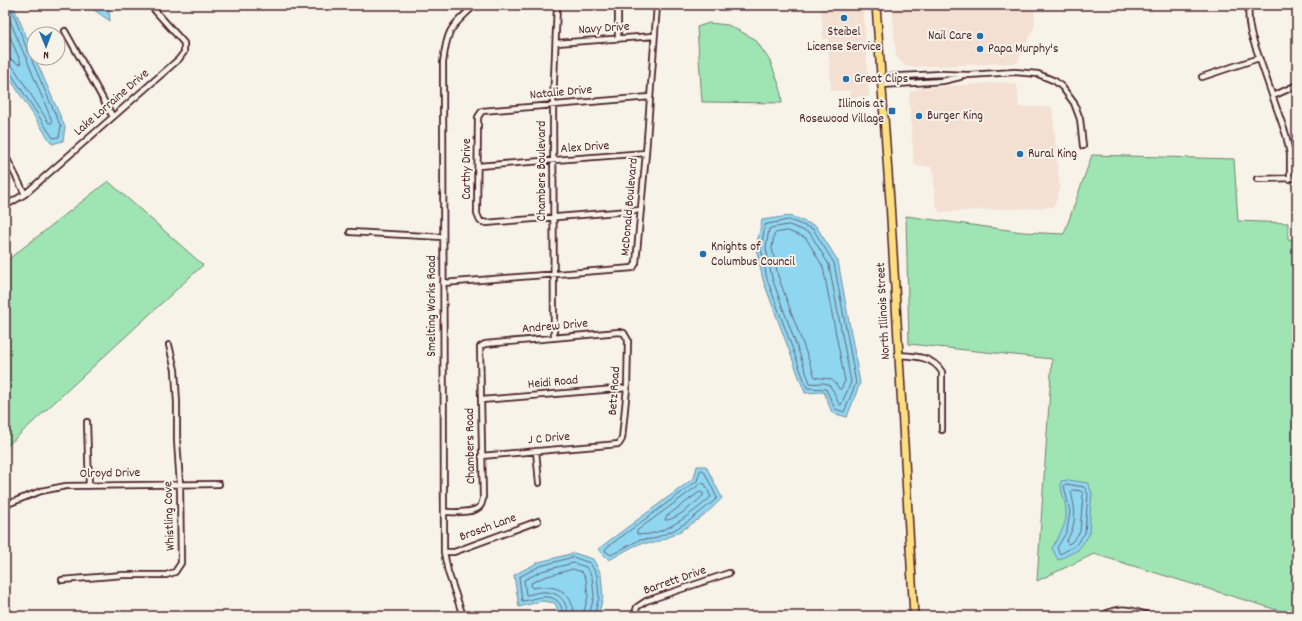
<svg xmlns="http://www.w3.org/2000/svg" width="1302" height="621" viewBox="0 0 1302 621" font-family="Dekko,sans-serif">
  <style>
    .built { fill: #f4e0d2 }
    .green { fill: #9ee5b3; stroke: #74826f }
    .water { fill: #8fd6f0; stroke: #738da1 }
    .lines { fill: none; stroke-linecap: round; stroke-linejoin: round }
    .shore { stroke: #66687a; stroke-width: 1 }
    .minor-casing { stroke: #4a1f2b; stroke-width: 8 }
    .primary-casing { stroke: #4a1f2b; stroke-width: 10 }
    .minor { stroke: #f7f3e8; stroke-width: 4.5 }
    .primary { stroke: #fedf80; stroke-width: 7 }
    .poi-dot { fill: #1f6fb2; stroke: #f7f3e8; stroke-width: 1.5 }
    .labels { text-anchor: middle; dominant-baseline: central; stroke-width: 4; stroke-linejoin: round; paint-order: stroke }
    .street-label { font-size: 13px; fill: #4a1f2b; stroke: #f7f3e8 }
    .poi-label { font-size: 13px; fill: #4a1f2b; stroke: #f7f3e8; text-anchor: start }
  </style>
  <rect width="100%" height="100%" fill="#f7f3e8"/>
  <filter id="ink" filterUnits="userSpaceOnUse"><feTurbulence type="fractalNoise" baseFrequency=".025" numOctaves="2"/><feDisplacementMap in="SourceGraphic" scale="8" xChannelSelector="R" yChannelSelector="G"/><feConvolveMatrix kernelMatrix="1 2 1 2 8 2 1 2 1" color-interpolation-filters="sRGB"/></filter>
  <g filter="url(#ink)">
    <path class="built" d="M821,5H863L869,97H850V91H831L828,39H823Z
      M892,5H1034L1035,25L1017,63L906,67L896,56Z
      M1006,82L1017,85L1019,107H1052L1060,189L1054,207L940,212L936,207L933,172L931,167L925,166L920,167L914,164L909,99L910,93L912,91L921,88Z"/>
    <path class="green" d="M709,23L728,25L755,39L770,61L780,87L782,103L702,102L697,27Z
      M1092,155L1234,159L1238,221L1288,223V239L1297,240V616L1094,554L1037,581L1052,359L909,344L906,216L1023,232L1064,234Z
      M108,181L203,265L5,448V262Z"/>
    <path class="water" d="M5,5H13L34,55V58H35L65,127L63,141L52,144L5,71Z
      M87,5H106L109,10L110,21Z
      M789,216L816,226L838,261L860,383L847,417L832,413L824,392L805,393L763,280L756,248L762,220Z
      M697,466H706L722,498C706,516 677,536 654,543C650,544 644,542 639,544C629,548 619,555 609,560L598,549L694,478Z
      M1068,480L1088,483L1092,493L1090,515L1089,535L1078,550L1058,560L1052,548C1058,537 1068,524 1066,510C1065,500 1060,491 1061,481Z
      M574,553L593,559L601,574L603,597L598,616H560L555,603L542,601L519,607L514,575L539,562Z"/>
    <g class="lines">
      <path class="shore" d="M5,9L24,54L27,58L28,63L52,121V123H49L14,68L10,65L5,64
        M5,25L21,63L19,64L12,60L5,58
        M5,69L10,72L53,138L59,137L61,127L32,61V55L28,52L10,5
        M789,220L813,229L834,263L856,383L844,412L835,409L826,389L807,388L767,279L761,248L765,225Z
        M789,225L810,233L829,265L851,382L841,405L839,404C835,397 833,384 824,383C819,383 815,384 810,383L772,278L766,248L769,229L771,228Z
        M788,231L806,238L823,267L845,381L841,389H839C832,375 826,380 815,377L778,276L772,248L774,235L776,233Z
        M702,470L704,471L717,498L714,501L689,521L674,530L653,539L639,540L611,555L605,551L606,548L697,481L700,471Z
        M702,483L705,484L711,497C694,512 660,539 637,534V531Z
        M1066,484L1084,487L1088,494L1085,533L1075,546L1060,554L1057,548L1067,531L1070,512L1064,486Z
        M1073,490L1081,491L1083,494L1080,532L1072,542L1068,544L1066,542C1077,523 1076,512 1071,492Z
        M700,492L703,493V496C695,503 675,521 665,520L666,517Z
        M563,616C562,602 556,596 542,597C535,597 529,601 522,601L519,577L540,566L573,557L590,563L597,575L599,597L594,616
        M568,616C567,600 558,591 542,592C536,592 531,595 526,595L524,580L542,571L573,563L586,567L592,577L594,596L589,616
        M574,616C573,590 555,584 532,588L531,583L544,577L573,569L582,572L586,579L588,596L583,616"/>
      <defs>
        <path id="minor" d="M1248,5L1249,23L1251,34L1286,135L1290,154V179
          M65,31L113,117
          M618,39V5
          M556,43L654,36
          M881,77L942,74L968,75L1015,72L1038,74L1055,81L1062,87L1074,103L1080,119L1083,146
          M1202,77L1259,58
          M882,85L943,81L960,77
          M1273,96L1297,85
          M5,155L25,194
          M478,166L646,153
          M1257,179L1297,178
          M5,206L25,194L179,59L184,52V43L150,5
          M641,210L486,223L480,221L477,214L478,117L482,111L650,97
          M350,232L443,237
          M443,283L633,268L636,263L646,153L657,5
          M554,338L553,104L557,5
          M898,355C915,356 932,356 942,372V430
          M481,400L627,388
          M87,422L89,486
          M536,451L539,483
          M5,505L41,491L66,486L219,484
          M444,512C453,512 476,514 481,505C482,503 482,501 483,499L480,347L485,344L619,332L624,333L628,340L627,388L622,439L619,444L481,456
          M444,552H454L538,521
          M62,580L123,575H166L175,572L181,563L180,485L177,440V403L175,370L169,345
          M463,616L448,572L444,552L443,63C447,29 450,28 475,5
          M634,616L637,607L646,601L729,573
          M1101,616C1120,606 1131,609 1150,616"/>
        <path id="primary" d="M876,5L890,201L914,616"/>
      </defs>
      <use href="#minor" class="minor-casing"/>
      <use href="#primary" class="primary-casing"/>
      <use href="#minor" class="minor"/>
      <use href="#primary" class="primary"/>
    </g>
  </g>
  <g class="poi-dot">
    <circle cx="844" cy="18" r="4"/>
    <circle cx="980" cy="36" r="4"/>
    <circle cx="980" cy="49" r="4"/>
    <circle cx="846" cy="79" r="4"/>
    <rect x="888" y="107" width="8" height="8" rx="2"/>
    <circle cx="919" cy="116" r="4"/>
    <circle cx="1020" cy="154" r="4"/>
    <circle cx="703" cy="254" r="4"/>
  </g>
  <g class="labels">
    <g class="street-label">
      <text transform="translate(604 29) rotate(-4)">Navy Drive</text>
      <text transform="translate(561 93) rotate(-5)">Natalie Drive</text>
      <text transform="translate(112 103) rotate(-41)">Lake Lorraine Drive</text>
      <text transform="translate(585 148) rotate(-4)">Alex Drive</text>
      <text transform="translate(467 169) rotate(-90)">Carthy Drive</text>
      <text transform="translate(542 171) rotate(-90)">Chambers Boulevard</text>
      <text transform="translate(630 207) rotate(-85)">McDonald Boulevard</text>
      <text transform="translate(432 306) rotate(-90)">Smelting Works Road</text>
      <text transform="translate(884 311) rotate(-93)">North Illinois Street</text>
      <text transform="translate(555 327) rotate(-5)">Andrew Drive</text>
      <text transform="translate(553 383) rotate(-5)">Heidi Road</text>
      <text transform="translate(615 391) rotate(-86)">Betz Road</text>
      <text transform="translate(549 439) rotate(-5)">J C Drive</text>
      <text transform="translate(471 446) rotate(-91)">Chambers Road</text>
      <text transform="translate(110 474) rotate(-1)">Olroyd Drive</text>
      <text transform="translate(170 516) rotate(-92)">Whistling Cove</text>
      <text transform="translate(488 528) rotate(-20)">Brosch Lane</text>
      <text transform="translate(675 581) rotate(-19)">Barrett Drive</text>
    </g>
    <g class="poi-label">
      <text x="844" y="32" text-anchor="middle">Steibel<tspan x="844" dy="15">License Service</tspan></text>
      <text x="972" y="36" text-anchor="end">Nail Care</text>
      <text x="988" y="49">Papa Murphy's</text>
      <text x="854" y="79">Great Clips</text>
      <text x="884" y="104" text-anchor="end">Illinois at<tspan x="884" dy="15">Rosewood Village</tspan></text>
      <text x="927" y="116">Burger King</text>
      <text x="1028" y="154">Rural King</text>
      <text x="711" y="247">Knights of<tspan x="711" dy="15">Columbus Council</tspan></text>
    </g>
  </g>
  <rect width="1302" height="621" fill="none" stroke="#f7f3e8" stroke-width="20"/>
  <rect x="10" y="10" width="1282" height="601" fill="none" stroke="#4a1f2b" stroke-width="1.5" filter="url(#ink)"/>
  <g transform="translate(46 46) rotate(179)"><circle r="19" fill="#f7f3e8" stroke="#b29e9c"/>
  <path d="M0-3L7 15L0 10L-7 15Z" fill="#1f6fb2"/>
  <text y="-6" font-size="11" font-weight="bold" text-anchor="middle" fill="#4a1f2b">N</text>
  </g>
</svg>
